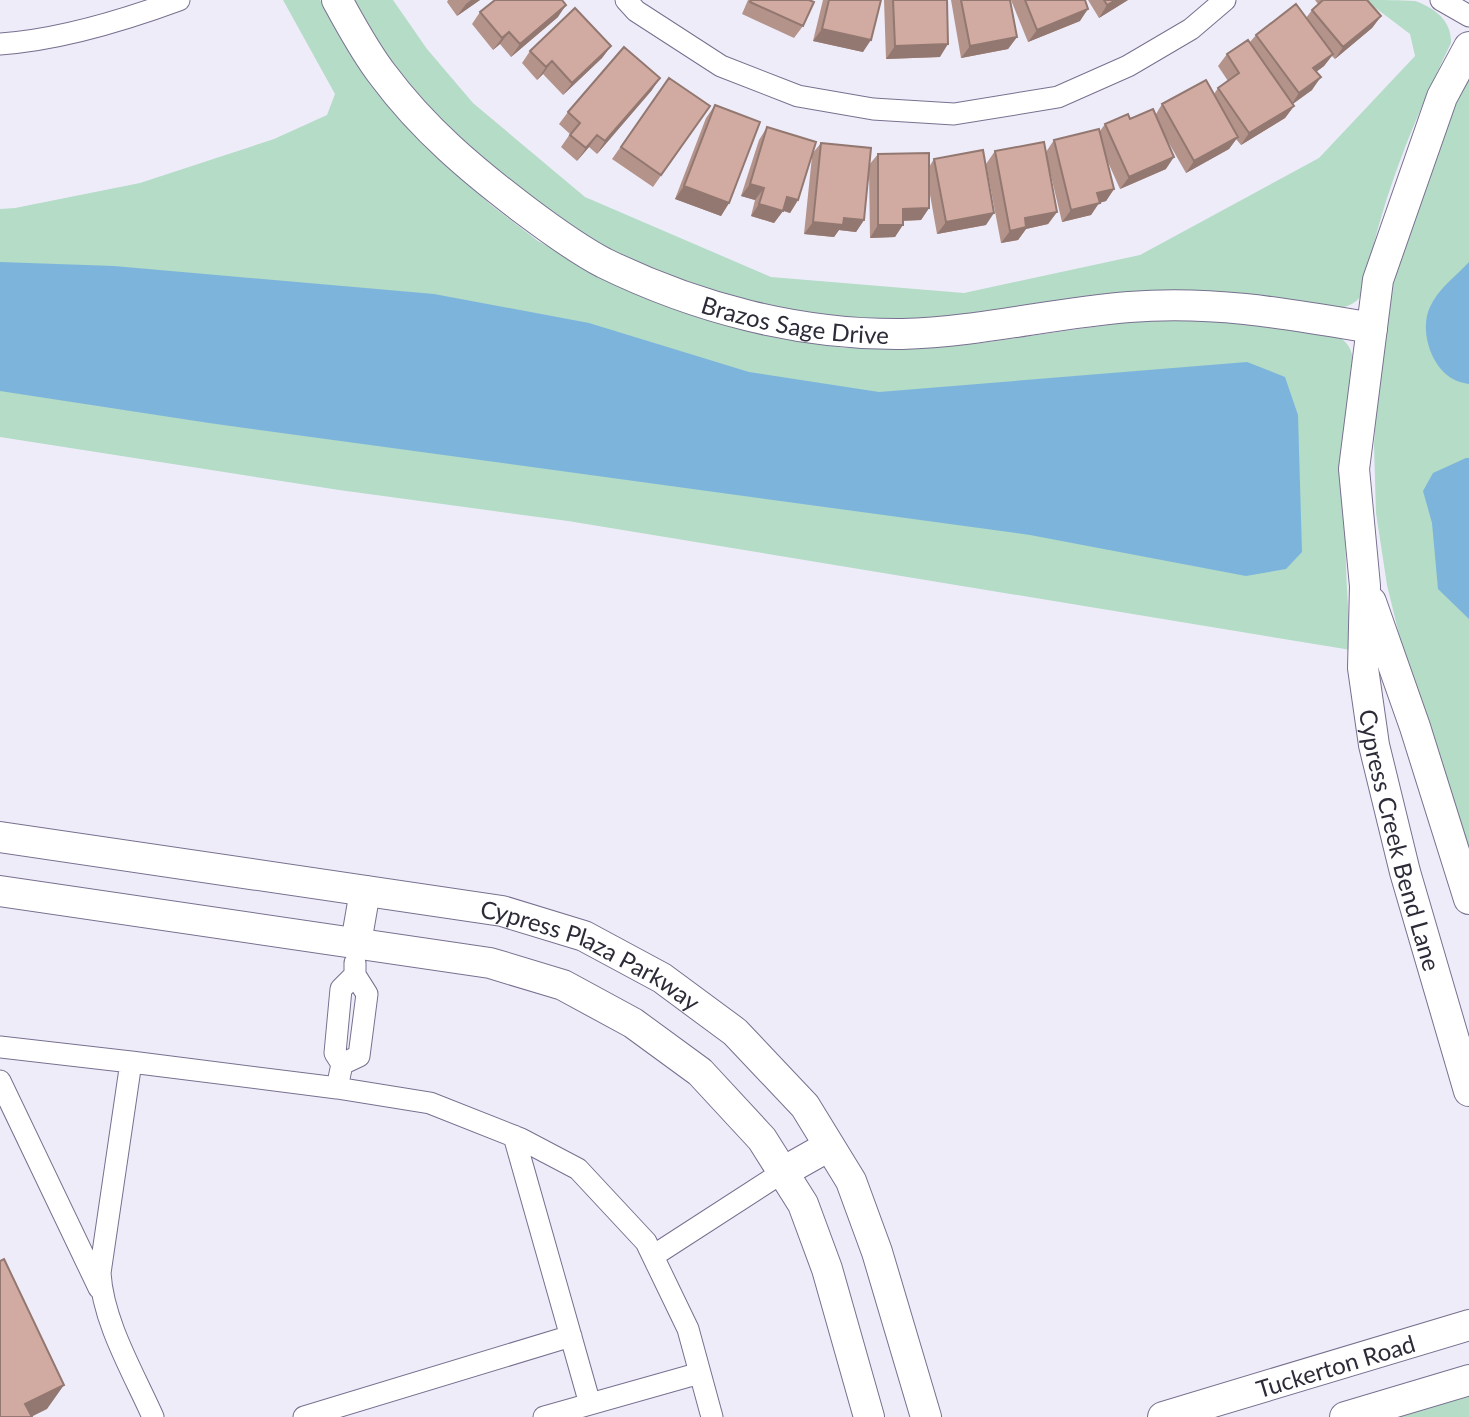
<svg xmlns="http://www.w3.org/2000/svg" width="1469" height="1417" viewBox="0 0 1469 1417" font-family="Lato,sans-serif">
  <style>
    .green { fill: #b4dcc7 }
    .water { fill: #7db4dc }
    .lines { fill: none; stroke-linecap: round; stroke-linejoin: round }
    .street-casing { stroke: #78708f; stroke-width: 23 }
    .secondary-casing { stroke: #78708f; stroke-width: 32 }
    .street { stroke: #fff; stroke-width: 21 }
    .secondary { stroke: #fff; stroke-width: 30 }
    .wall { fill: #b4938a }
    .shaded-wall { fill: #927871 }
    .building { fill: #d1aba1; stroke: #927871; stroke-width: 2 }
    .labels { text-anchor: middle; dominant-baseline: central; stroke-width: 6; stroke-linejoin: round; paint-order: stroke }
    .street-label { font-size: 24px; fill: #2e2b38; stroke: #fcfcfc }
  </style>
  <rect width="100%" height="100%" fill="#efecfa"/>
  <path class="green" d="M283,0H320L390,106L438,158L491,205L538,241L586,267L706,318L765,335L844,348H904L974,344L1142,320L1197,319L1251,323L1338,336C1359,350 1352,366 1350,388C1342,476 1344,562 1351,650L568,521L339,490L0,437V209L15,208L140,183L274,139L327,115L335,94Z
    M352,0H393L427,49L473,103L585,197L771,277L964,293L1140,255L1319,158L1415,56L1410,34L1365,0C1379,0 1401,0 1415,1C1435,8 1452,21 1451,43C1413,122 1379,204 1364,291C1358,302 1350,307 1337,308L1259,295L1182,293L967,317L902,321L841,318L764,306L694,286L630,259L570,229L464,147L406,84L366,27Z
    M1469,70V867L1404,655L1387,585L1376,513L1374,445L1379,366L1391,294L1409,219L1431,155Z
    M1469,1395V1417H1396Z"/>
  <path class="water" d="M0,262L114,266L434,294L589,323L749,372L879,392L1247,362L1285,377L1298,415L1302,552L1286,569L1246,576L1030,535L209,423L0,391Z
    M1469,262V384C1464,383 1458,382 1453,379C1431,367 1419,330 1430,307C1438,289 1456,276 1469,262Z
    M1466,458H1469V619L1438,589L1432,523L1423,491L1433,473Z"/>
  <g class="lines">
    <defs>
      <path id="street" d="M626,0L636,11L721,66L798,96L873,109L954,114L1058,97L1128,66L1191,29L1225,0
        M1441,0L1469,16
        M0,44C60,40 122,21 179,0
        M0,1047L131,1062
        M342,1064L359,1056L367,994L355,975V963
        M0,1081L99,1288
        M337,1088L430,1103L521,1139L578,1169L646,1242L688,1329L712,1417
        M514,1136L590,1404
        M653,1256L783,1172
        M153,1417C133,1372 103,1322 100,1273L131,1062L337,1088L342,1064L335,1053L341,989L355,975
        M304,1417L571,1336
        M544,1417L700,1373"/>
      <g id="secondary">
        <path id="s1" d="M337,0C351,25 365,52 383,75C423,129 473,171 526,211C550,229 577,249 604,263C696,308 799,335 902,334C979,332 1053,313 1129,307C1213,300 1289,314 1372,328"/>
        <path id="s2" d="M1469,47L1442,97L1378,280L1354,469L1365,586L1363,668L1374,745L1405,872L1469,1091"/>
        <path d="M1371,602L1415,727L1469,899"/>
        <path id="s3" d="M0,837L502,911L584,936L662,978L735,1032L805,1106L851,1181L877,1252L926,1417"/>
        <path d="M0,891L490,963L563,985L633,1023L700,1072L762,1139L803,1204L827,1269L869,1417"/>
        <path d="M356,943L365,891"/>
        <path d="M783,1172L829,1146"/>
        <path id="s4" d="M1163,1417L1469,1325"/>
        <path d="M1345,1417L1469,1380"/>
      </g>
    </defs>
    <use href="#street" class="street-casing"/>
    <use href="#secondary" class="secondary-casing"/>
    <use href="#street" class="street"/>
    <use href="#secondary" class="secondary"/>
  </g>
  <path class="wall" d="M448,0H480L457,16L447,2Z
    M748,0H809L803,26L794,38L742,14Z
    M823,0H881L863,52L813,41Z
    M884,0H947L940,57L886,59Z
    M951,0H1010L1017,37L1008,49L961,58Z
    M1011,0H1085L1080,21L1028,42Z
    M1088,0H1128L1099,18Z
    M1315,0H1367L1381,16L1372,28L1335,59L1332,56L1324,66L1316,72L1312,90L1293,104L1294,106L1285,118L1241,145L1236,139L1229,149L1186,173L1166,138V169L1120,189L1107,160L1114,189L1106,201L1099,203L1091,215L1062,222L1048,163L1057,212L1048,224L1026,229L1018,240L1001,243L986,164L995,151L1046,152L1054,140L1100,131L1105,124L1156,114L1162,104L1214,94L1218,88L1228,81L1218,66L1227,54L1250,42L1256,35L1306,18L1312,10L1318,4Z
    M480,12L558,17L511,57L500,44L493,50L472,24Z
    M611,46L602,58L563,95L543,74L537,80L522,63L530,51Z
    M669,78L710,106L653,187L612,159Z
    M652,90L597,154L589,147L577,161L561,147L570,134L559,124L568,112Z
    M715,105L729,203L721,216L675,199L706,118Z
    M767,127L812,154L821,143L869,165L878,154L929,167L934,159L986,225L937,234L929,189V208L921,220L903,221L895,237L870,238L869,169L864,220L856,232L839,230L834,237L804,234L812,156L798,200L790,213L783,211L774,223L751,216L755,200L741,196L759,140Z"/>
  <path class="shaded-wall" d="M471,0H480L457,16L466,4Z
    M1116,0H1128L1099,18L1107,5Z
    M566,5L558,17L511,57L520,44Z
    M1088,9L1080,21L1028,42L1037,30Z
    M1381,16L1372,28L1335,59L1343,47Z
    M822,29L871,40L863,52L813,41Z
    M509,32L500,44L493,50L502,38Z
    M1017,37L1008,49L961,58L970,46Z
    M948,44L940,57L886,59L895,46Z
    M611,46L602,58L563,95L572,83Z
    M1333,54L1324,66L1305,80L1313,68Z
    M552,61L543,74L537,80L546,67Z
    M1321,77L1312,90L1291,105L1299,93Z
    M660,78L652,90L597,154L605,141Z
    M1294,106L1285,118L1241,145L1249,133Z
    M597,135L589,147L577,161L586,148Z
    M1238,137L1229,149L1186,173L1194,161Z
    M1174,157L1166,169L1120,189L1129,177Z
    M750,184L764,188L755,200L741,196Z
    M684,186L729,203L721,216L675,199Z
    M1114,189L1106,201L1099,203L1091,215L1062,222L1071,210L1097,193Z
    M787,197L798,200L790,213L779,209Z
    M759,204L783,211L774,223L751,216Z
    M929,208L921,220L894,221L903,209Z
    M1057,212L1048,224L1026,229L1018,240L1001,243L1010,231L1025,218Z
    M994,213L986,225L937,234L946,222Z
    M844,218L864,220L856,232L839,230L834,237L804,234L813,222Z
    M878,225H903L895,237L870,238Z
    M64,1385L47,1409L31,1417L25,1404Z"/>
  <path class="building" d="M495,0H562L566,5L520,44L509,32L502,38L480,12Z
    M751,0H809L814,2L803,26L750,2Z
    M829,0H881L871,40L822,29Z
    M893,0H947L948,44L895,46Z
    M961,0H1010L1017,37L970,46Z
    M1025,0H1085L1088,9L1037,30Z
    M1104,0H1116L1107,5Z
    M1323,0H1367L1381,16L1343,47L1312,10Z
    M1296,4L1333,54L1313,68L1321,77L1299,93L1256,35Z
    M575,8L611,46L572,83L552,61L546,67L530,51Z
    M1248,40L1294,106L1249,133L1218,88L1239,73L1227,54Z
    M624,47L660,78L605,141L597,135L586,148L570,135L580,123L568,112Z
    M669,78L710,106L661,175L621,147Z
    M1206,80L1238,137L1194,161L1162,104Z
    M715,105L760,122L729,203L684,186Z
    M1153,109L1174,157L1129,177L1105,124L1128,114L1130,119Z
    M767,127L816,142L798,200L787,197L783,211L759,204L764,188L750,184Z
    M1099,129L1114,189L1097,193L1100,203L1071,210L1054,140Z
    M1044,142L1057,212L1025,218L1026,227L1010,231L995,151Z
    M821,143L871,148L864,220L844,218L843,225L813,222Z
    M983,150L994,213L946,222L934,159Z
    M929,153V208L903,209V225H878V154Z
    M4,1259L64,1385L25,1404L32,1417H0V1261Z"/>
  <g class="labels">
    <g class="street-label">
      <text stroke="none"><textPath href="#s1" startOffset="581">Brazos Sage Drive</textPath></text>
      <text stroke="none"><textPath href="#s2" startOffset="817">Cypress Creek Bend Lane</textPath></text>
      <text stroke="none"><textPath href="#s3" startOffset="606">Cypress Plaza Parkway</textPath></text>
      <text stroke="none"><textPath href="#s4" startOffset="180">Tuckerton Road</textPath></text>
    </g>
  </g>
</svg>
